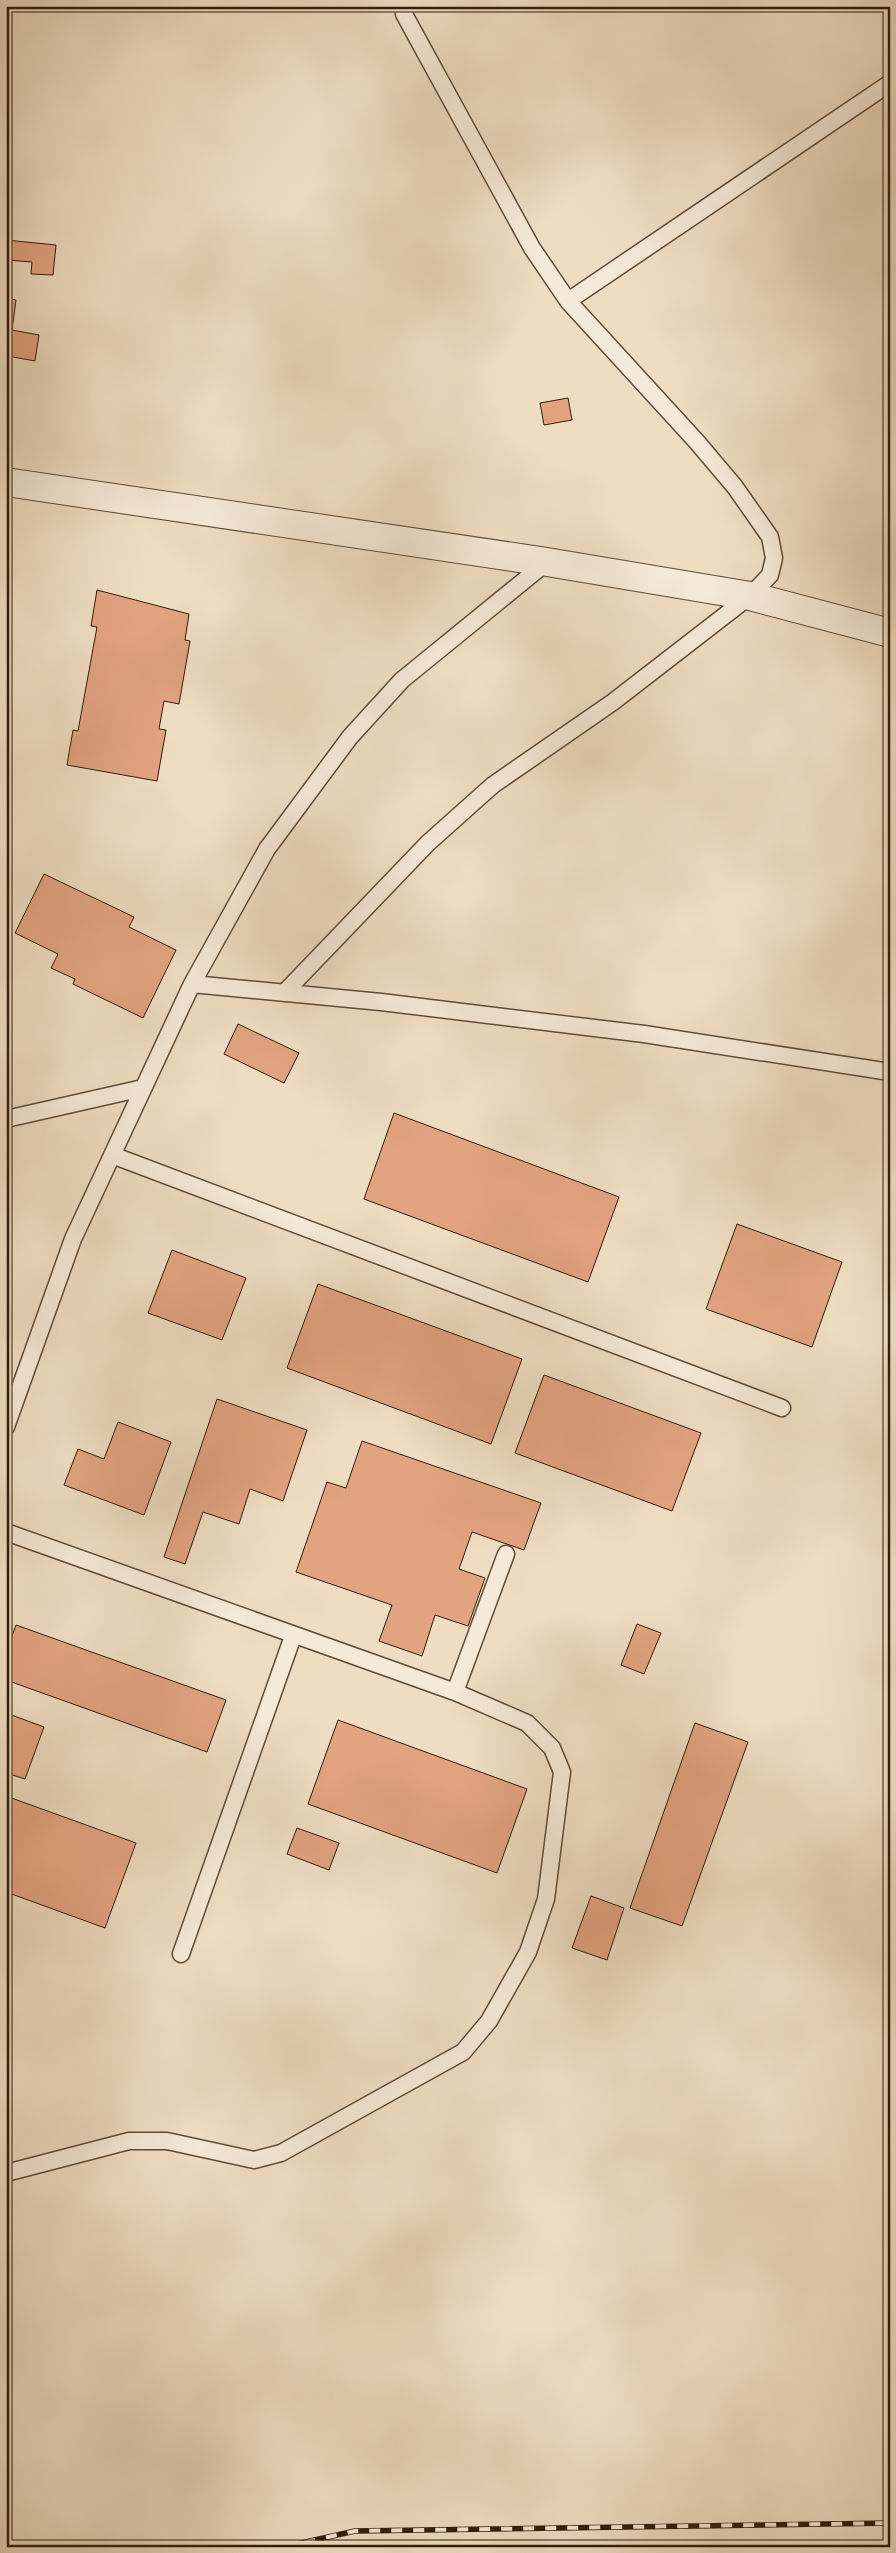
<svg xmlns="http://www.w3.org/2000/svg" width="896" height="2553" viewBox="0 0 896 2553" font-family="Vollkorn,serif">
<rect width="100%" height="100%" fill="#efddc2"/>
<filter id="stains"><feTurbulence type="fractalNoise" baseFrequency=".004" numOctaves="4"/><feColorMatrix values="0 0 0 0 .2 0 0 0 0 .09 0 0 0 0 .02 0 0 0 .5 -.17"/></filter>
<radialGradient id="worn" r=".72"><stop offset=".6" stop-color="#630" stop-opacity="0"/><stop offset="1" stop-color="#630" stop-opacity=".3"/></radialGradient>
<path fill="#e2a380" stroke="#311c0b" d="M6 240 56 245 53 275 31 274 32 262 6 260Z
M6 298 16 300 12 330 39 335 35 361 8 356 6 368Z
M568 398 572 420 544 425 540 403Z
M97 590 189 614 185 640 190 641 179 704 164 701 159 729 166 730 157 781 67 765 73 730 78 731 97 627 91 626Z
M44 874 134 917 129 927 176 950 143 1018 73 984 75 979 51 968 58 954 15 933Z
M238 1024 299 1053 284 1083 224 1054Z
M394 1113 619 1197 588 1282 364 1199Z
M737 1224 842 1262 812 1347 706 1309Z
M172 1250 246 1278 222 1340 148 1313Z
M318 1284 522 1359 491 1444 287 1368Z
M544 1375 701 1433 672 1511 515 1453Z
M217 1399 307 1430 283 1501 250 1489 239 1524 203 1512 185 1564 164 1557Z
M118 1422 171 1442 144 1515 64 1485 78 1449 104 1459Z
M362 1441 541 1503 524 1550 472 1532 459 1569 485 1578 468 1626 435 1615 422 1656 379 1641 392 1605 296 1572 327 1482 346 1488Z
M637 1624 661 1633 644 1674 621 1665Z
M16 1625 226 1700 207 1752 6 1680V1652Z
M6 1713 44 1727 25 1779 6 1773Z
M338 1720 527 1789 497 1873 308 1804Z
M695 1723 748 1742 682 1926 630 1908Z
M6 1796 136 1843 105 1928 6 1892Z
M297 1828 339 1843 329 1870 287 1854Z
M591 1896 624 1908 607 1960 572 1948Z"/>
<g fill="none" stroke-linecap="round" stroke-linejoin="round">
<g stroke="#604c39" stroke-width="19">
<path id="service" d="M568 301 890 83
M192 984 381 1002 644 1034 890 1072
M284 993 428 843 493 785 613 702 750 596 770 575 774 558 770 537 735 487 697 442 568 301 532 248 404 14
M6 1119 143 1088
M112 1155 782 1408
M6 1427 73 1239 192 984 267 849 350 737 402 680 547 562
M6 1532 455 1692 527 1723 552 1748 562 1772 546 1899 528 1952 489 2021 463 2052 281 2153 254 2160 167 2141H129L6 2173
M455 1692 506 1554
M181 1954 293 1636"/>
</g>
<g stroke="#604c39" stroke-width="30">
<path id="minor" d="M6 482 547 562 750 596 890 633"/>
</g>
<use href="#service" stroke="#f5e9d7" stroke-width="16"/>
<use href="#minor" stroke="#f5e9d7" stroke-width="28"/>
<g stroke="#311c0b" stroke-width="5.5">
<path id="rail" d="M283 2547 355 2531 890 2523"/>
</g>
<use href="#rail" stroke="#f5e9d7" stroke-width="4" stroke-dasharray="11" stroke-linecap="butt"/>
</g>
<rect width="896" height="2553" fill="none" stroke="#efddc2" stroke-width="25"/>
<rect x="8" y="8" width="881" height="2538" fill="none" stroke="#311c0b" stroke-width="2.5"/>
<rect x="12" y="12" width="871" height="2528" fill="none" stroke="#311c0b"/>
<rect width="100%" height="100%" filter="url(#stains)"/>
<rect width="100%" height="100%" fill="url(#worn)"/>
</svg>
